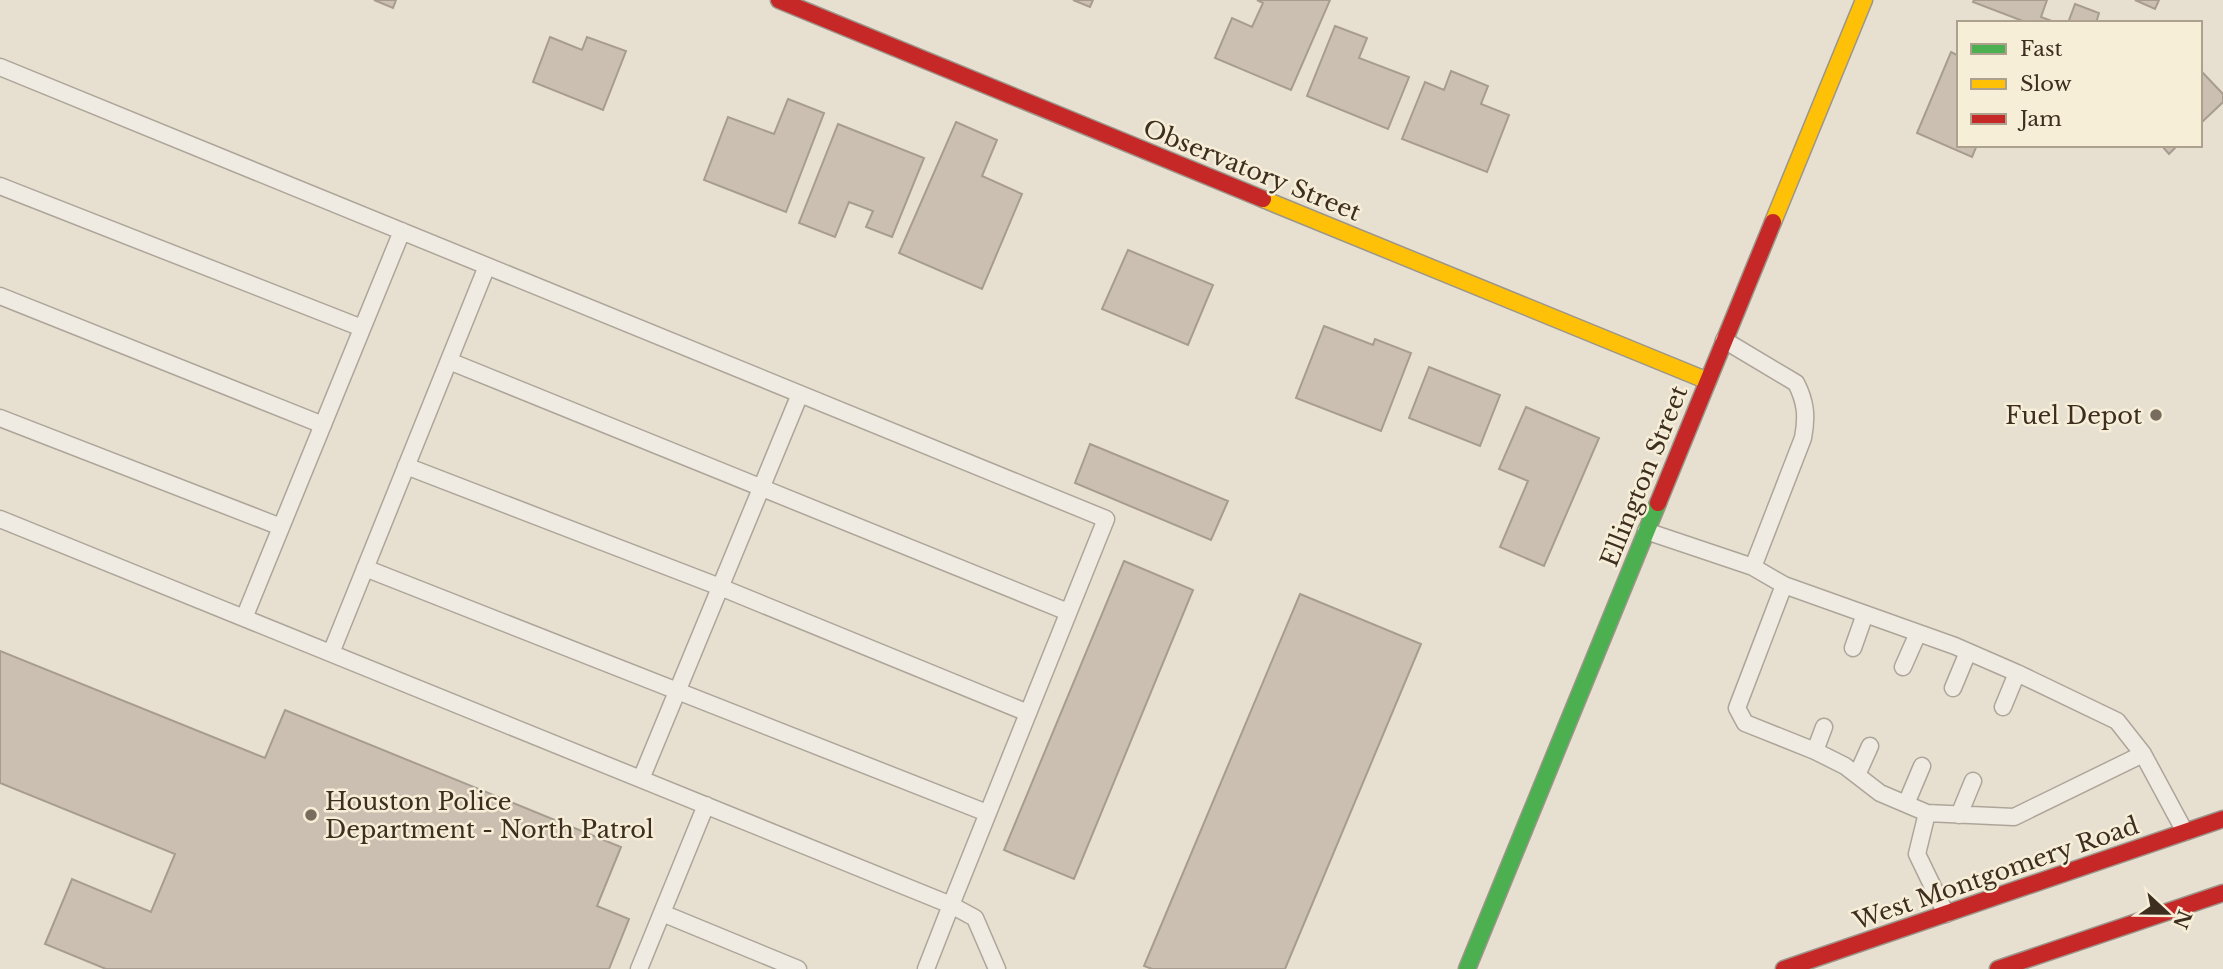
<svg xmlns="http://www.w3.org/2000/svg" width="2223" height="969" viewBox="0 0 2223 969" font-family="'Libre Baskerville',serif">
<rect width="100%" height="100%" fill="#e7e0d1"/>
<path fill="#cbbfb2" stroke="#a89c90" stroke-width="2" d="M374 0H396L393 8Z
M1073 0H1093L1090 7Z
M1257 0H1330L1291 90 1215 58 1232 18 1252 27 1263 3Z
M1974 0H2047L2041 17 2057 23H2028L1973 2Z
M2135 0H2159L2155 9Z
M2075 4 2099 13 2096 23H2068Z
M1335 26 1367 38 1359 58 1409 77 1388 129 1307 96Z
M550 37 582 50 587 37 626 51 603 110 533 82Z
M1951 52 1959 56V145H1977L1972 157 1917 133Z
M1451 71 1488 86 1481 104 1509 115 1487 172 1402 139 1425 82 1444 90Z
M2202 72 2223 94V102L2200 124V74Z
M788 99 824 113 786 212 704 180 728 117 774 134Z
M956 122 997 140 982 176 1022 194 982 289 899 253Z
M838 124 924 158 892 237 866 227 873 211 849 202 835 237 799 223Z
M2161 145H2178L2169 154Z
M1128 250 1213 285 1188 345 1102 309Z
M1324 326 1373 345 1375 339 1411 353 1381 431 1296 398Z
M1429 367 1500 395 1480 446 1409 418Z
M1526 407 1599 438 1544 566 1500 547 1528 481 1499 469Z
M1090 444 1228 501 1211 540 1075 483Z
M1124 561 1193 590 1074 879 1004 850Z
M1300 594 1421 644 1285 969H1152L1144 966Z
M0 651 265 758 285 710 621 847 597 906 629 919 609 969H106L45 944 72 879 151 912 175 854 0 783Z"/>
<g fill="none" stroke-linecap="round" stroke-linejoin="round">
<g stroke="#ada599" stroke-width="19">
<path id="lane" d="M0 67 1106 519 951 905 975 918 997 969
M0 186 362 328
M0 296 323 425
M1724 340 1796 383C1806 402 1807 417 1803 438L1753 567
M449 361 1068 612
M0 418 281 527
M406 466 720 587 1028 713
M0 519 951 905 926 969
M1646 531 1753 567 1784 585 1955 646 2017 673 2117 721 2143 754 2185 832
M365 568 987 813
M1784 585 1737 708 1745 723 1815 751 1845 766 1880 793 1927 813
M244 618 402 231
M1853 648 1865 614
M331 653 487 266
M1903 667 1918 633
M1953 688 1968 652
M2003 707 2017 673
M1815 751 1824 727
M1857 775 1870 746
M641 779 800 394
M1906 804 1922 766
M1959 815 1973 781
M662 913 798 969
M1946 914 1917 854 1927 813 2014 817 2143 754
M639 969 706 805"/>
</g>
<g stroke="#9c958a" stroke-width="19">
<path id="fast" d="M1467 969 1658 503"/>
</g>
<g stroke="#9c958a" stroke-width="19">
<path id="slow" d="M1263 199 1708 381
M1773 222 1864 0"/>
</g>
<g stroke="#9c958a" stroke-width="19">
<path id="jam" d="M779 0 1263 199
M1658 503 1773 222
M1784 969 2223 819
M1998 969 2223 893"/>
</g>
<use href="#lane" stroke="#efebe3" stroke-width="16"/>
<use href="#fast" stroke="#4caf50" stroke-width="16"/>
<use href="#slow" stroke="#ffc107" stroke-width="16"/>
<use href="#jam" stroke="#c62828" stroke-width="16"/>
</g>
<g fill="#786c5e" stroke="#f7eed8" stroke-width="2.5">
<circle cx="2156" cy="415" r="7"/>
<circle cx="311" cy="815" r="7"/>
</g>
<g text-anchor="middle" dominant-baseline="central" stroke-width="5" stroke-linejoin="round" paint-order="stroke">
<g font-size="24" fill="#3d2e20" stroke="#f7eed8">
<text transform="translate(1252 170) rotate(22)">Observatory Street</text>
<text transform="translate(1644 476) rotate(-68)">Ellington Street</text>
<text transform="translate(1996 873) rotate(-19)">West Montgomery Road</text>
</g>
<g font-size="24" fill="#3d2e20" stroke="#f7eed8" text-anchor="end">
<text x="2142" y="415">Fuel Depot</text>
<text x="325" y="801" text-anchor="start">Houston Police<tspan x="325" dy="28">Department - North Patrol</tspan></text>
</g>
</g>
<rect x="1957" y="21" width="245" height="126" fill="#f7eed8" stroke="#ada18e" stroke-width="2"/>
<rect x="1971" y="44" width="35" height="10" fill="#4caf50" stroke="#ada18e" stroke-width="2"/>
<text x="2020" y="56" font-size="21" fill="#3d2e20">Fast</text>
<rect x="1971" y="79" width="35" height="10" fill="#ffc107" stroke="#ada18e" stroke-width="2"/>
<text x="2020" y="91" font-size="21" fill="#3d2e20">Slow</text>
<rect x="1971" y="114" width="35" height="10" fill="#c62828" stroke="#ada18e" stroke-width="2"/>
<text x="2020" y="126" font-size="21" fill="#3d2e20">Jam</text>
<g transform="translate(2167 913) rotate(112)" stroke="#f7eed8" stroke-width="5" paint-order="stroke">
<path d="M0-5L12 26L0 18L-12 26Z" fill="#3d2e20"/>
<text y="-10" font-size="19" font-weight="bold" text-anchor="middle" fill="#3d2e20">N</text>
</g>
</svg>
